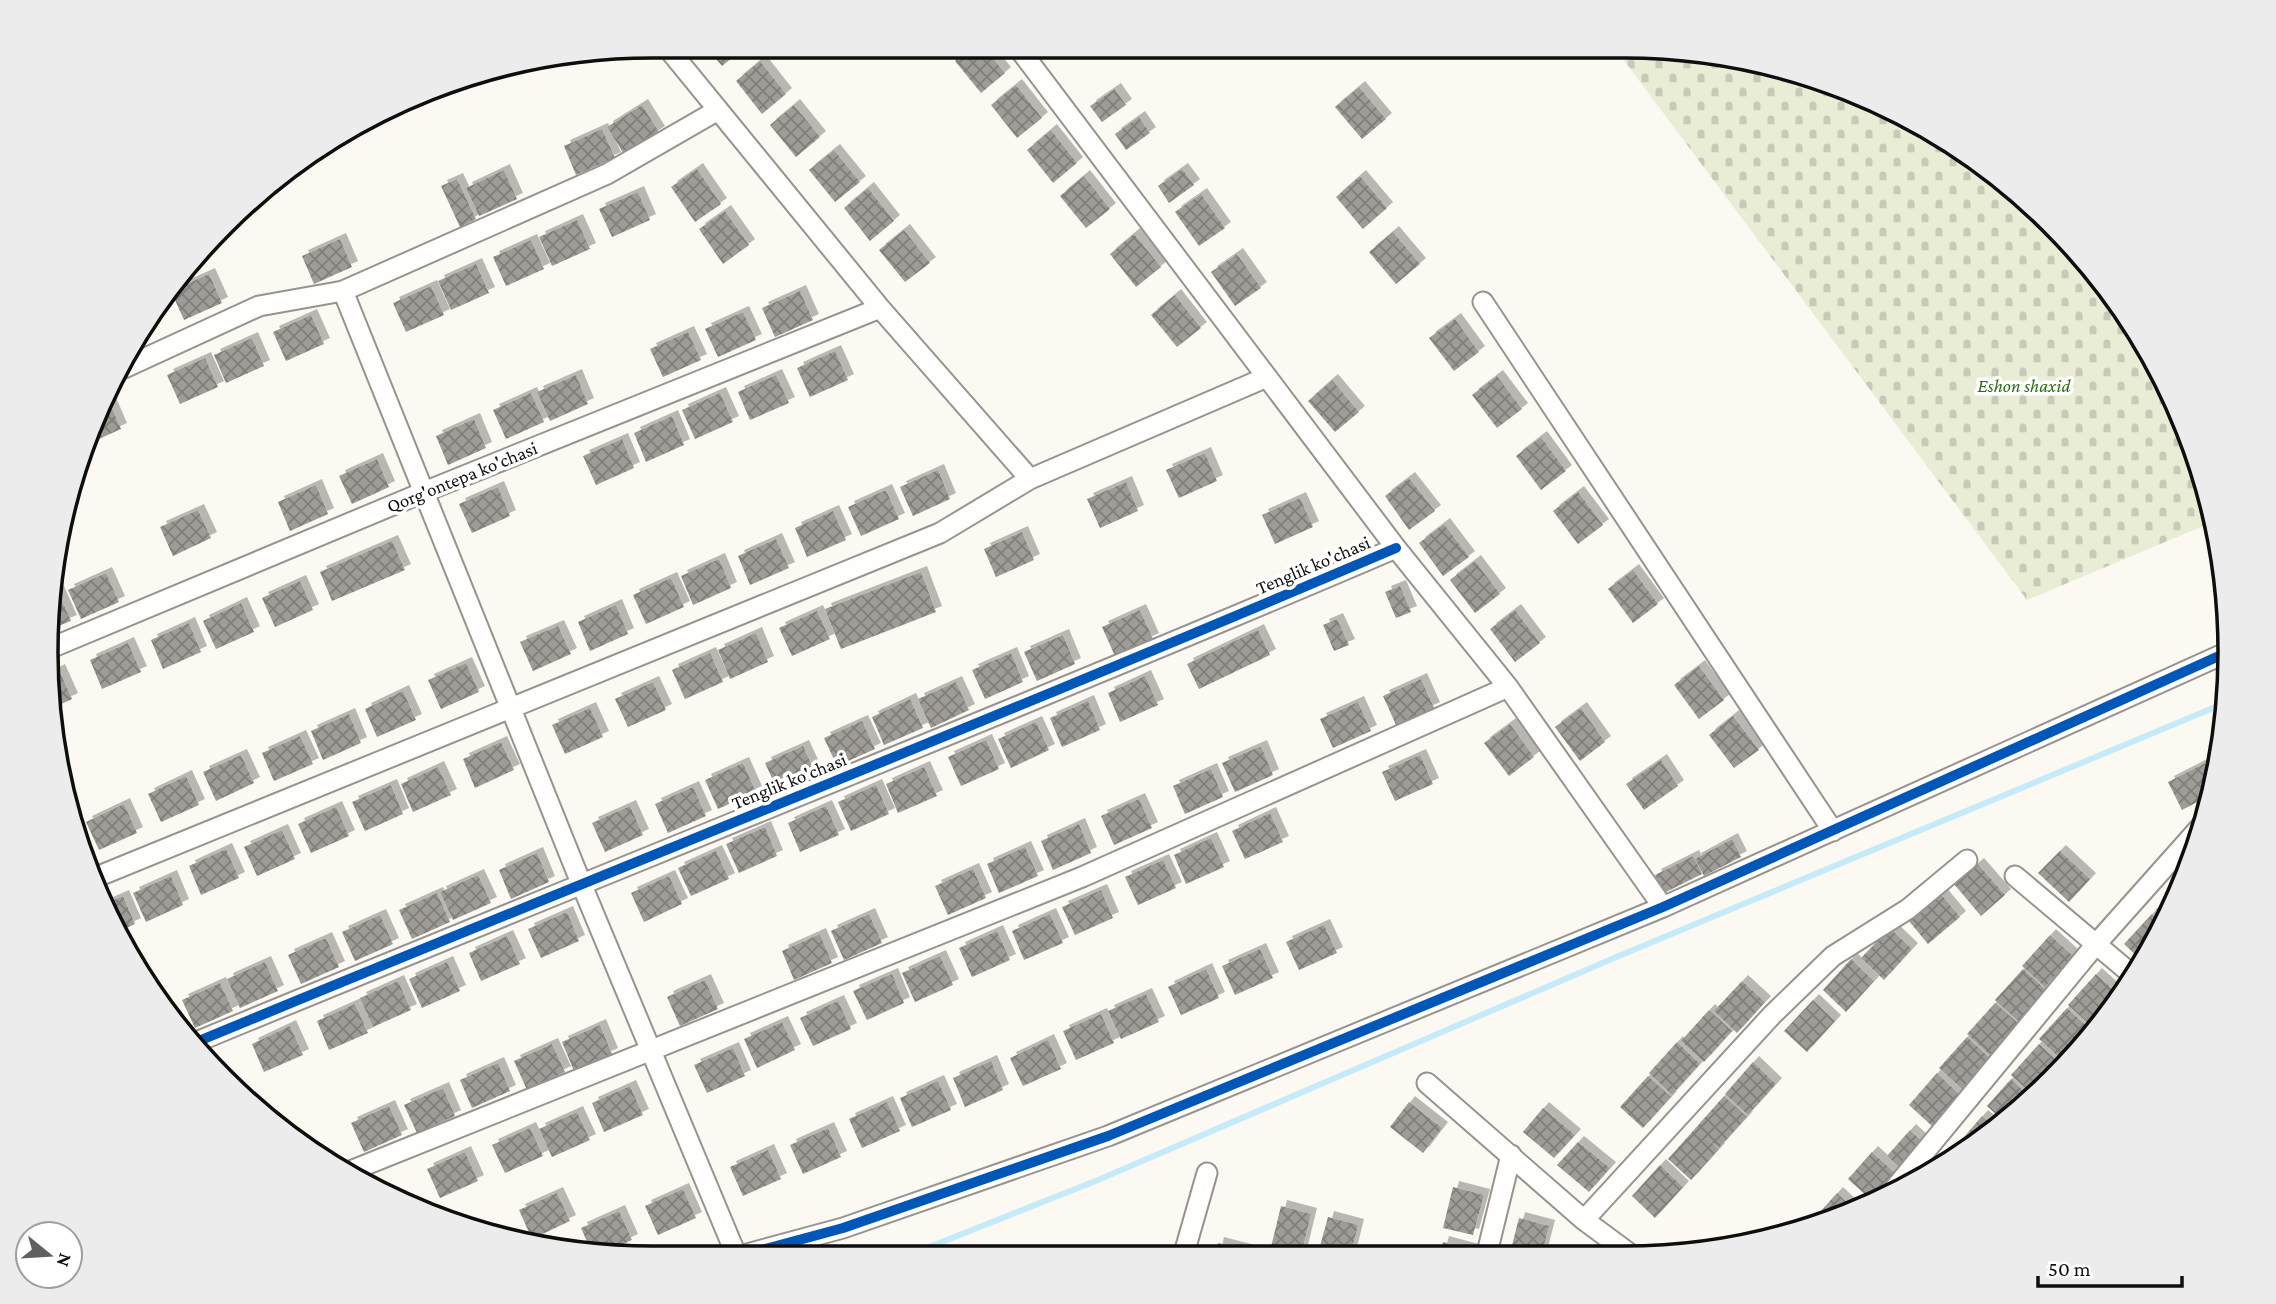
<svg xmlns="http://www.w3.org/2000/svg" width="2276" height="1304" viewBox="0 0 2276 1304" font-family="'Crimson Pro',serif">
<defs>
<pattern id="cemetery-stones" width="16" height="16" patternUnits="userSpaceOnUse" patternTransform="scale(1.75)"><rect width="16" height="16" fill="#e9edd5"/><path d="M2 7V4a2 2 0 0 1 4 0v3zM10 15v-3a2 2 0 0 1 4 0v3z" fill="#c7cab6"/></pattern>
<pattern id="building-cross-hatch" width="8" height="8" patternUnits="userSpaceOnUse" patternTransform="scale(1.75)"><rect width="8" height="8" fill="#9f9c98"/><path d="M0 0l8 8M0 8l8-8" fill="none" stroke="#807e7a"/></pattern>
<filter id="shadow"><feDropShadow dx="6" dy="-6" stdDeviation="0" flood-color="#0004"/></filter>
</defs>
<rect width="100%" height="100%" fill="#fcf9f2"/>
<path fill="url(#cemetery-stones)" d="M1614 47H1664L1819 78 1961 148 2053 223 2128 315 2184 420 2215 521 2027 600Z"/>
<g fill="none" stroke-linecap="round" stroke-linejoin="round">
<path stroke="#c5eaf9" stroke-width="6" d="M904 1257 1098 1180 1614 958 2225 703"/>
</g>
<path fill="url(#building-cross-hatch)" filter="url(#shadow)" d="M705 46H747L722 66Z
M973 46H983L1005 73 981 93 955 61Z
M1051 46H1069L1057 55Z
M760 61 786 94 762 114 736 81Z
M1016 85 1042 118 1017 138 991 105Z
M1359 87 1386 119 1362 139 1335 107Z
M1115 89 1126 105 1102 122 1090 106Z
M642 105 659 132 624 154 607 127Z
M794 105 820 137 796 157 770 125Z
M1139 117 1150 133 1126 150 1115 134Z
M602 129 615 158 576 175 564 146Z
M1051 130 1077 163 1053 183 1027 150Z
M834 150 860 182 835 202 809 170Z
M697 169 721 204 695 222 671 187Z
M1182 169 1194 185 1169 203 1158 186Z
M504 170 517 199 479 216 466 188Z
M1084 176 1110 209 1086 228 1060 196Z
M1360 176 1387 208 1363 229 1336 197Z
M457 179 476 219 460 227 441 186Z
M868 188 894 221 870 241 844 208Z
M638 192 650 220 612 237 599 209Z
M1201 194 1225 228 1199 246 1175 212Z
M725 211 749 245 723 264 699 229Z
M577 220 590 249 552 266 539 237Z
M904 230 930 263 905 282 879 250Z
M1393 232 1420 264 1396 284 1369 252Z
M1134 234 1161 267 1136 287 1110 254Z
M340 239 352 267 314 284 302 256Z
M531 240 544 269 506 286 493 257Z
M1237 254 1261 288 1235 306 1211 272Z
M476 264 489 293 451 310 438 281Z
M209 274 222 303 184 320 171 291Z
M431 286 444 315 406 332 393 303Z
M800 291 813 320 775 337 762 308Z
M1175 295 1201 328 1177 347 1151 315Z
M743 312 756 340 718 357 705 329Z
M311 315 324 344 286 361 273 332Z
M1455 319 1479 352 1454 371 1429 338Z
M688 332 701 360 663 377 650 349Z
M252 338 264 366 226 383 214 355Z
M835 351 848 380 810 397 797 368Z
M205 358 218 387 180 404 167 375Z
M576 375 588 404 550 421 537 392Z
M776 375 789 403 750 420 738 392Z
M1497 376 1522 409 1497 428 1472 395Z
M1332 380 1359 412 1335 432 1308 401Z
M531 393 544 422 506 439 493 410Z
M720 393 733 422 695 439 682 410Z
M109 401 121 429 90 443Z
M672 416 684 445 646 462 634 433Z
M474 419 486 448 448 465 436 436Z
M1541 437 1566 471 1541 490 1516 456Z
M622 439 634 468 596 485 583 456Z
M1205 453 1217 481 1179 498 1166 470Z
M377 459 389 487 352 504 339 476Z
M938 470 950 499 913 516 900 487Z
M1409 478 1435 511 1409 530 1385 496Z
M1126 482 1138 511 1100 528 1087 499Z
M316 485 328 514 290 531 278 502Z
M498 487 510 516 472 533 459 504Z
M886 490 899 519 861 536 848 507Z
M1578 492 1603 525 1578 544 1553 511Z
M1300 498 1313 527 1275 544 1262 515Z
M198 510 211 538 173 556 160 527Z
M833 511 846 540 807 557 795 528Z
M1444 524 1469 557 1443 576 1419 543Z
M1022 532 1034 560 996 577 984 549Z
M776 539 789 568 750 585 738 556Z
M392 541 405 570 332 601 320 572Z
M719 559 731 588 693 605 681 576Z
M1475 561 1500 594 1475 613 1450 580Z
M1633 570 1658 604 1633 623 1608 589Z
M921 572 936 612 841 649 825 609Z
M106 573 119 602 81 619 68 590Z
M671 578 684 607 646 624 633 595Z
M300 581 313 610 275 627 262 598Z
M1400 586 1411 612 1396 618 1385 592Z
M58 592 71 621 48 630 53 594Z
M241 603 254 632 216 649 203 621Z
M616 605 628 634 590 651 578 622Z
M1140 610 1153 639 1115 656 1102 627Z
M1515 610 1540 643 1515 662 1490 629Z
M817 611 830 639 792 656 779 628Z
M1337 619 1349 645 1334 651 1323 625Z
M189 623 201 652 163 669 151 640Z
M558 626 571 654 533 671 520 642Z
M1258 630 1270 655 1199 689 1187 664Z
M756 633 768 662 730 679 718 650Z
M1063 635 1075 664 1037 681 1024 652Z
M128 643 141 672 102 689 90 660Z
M710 653 723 682 685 699 672 670Z
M1011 653 1023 682 985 699 972 670Z
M466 663 479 692 441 709 428 680Z
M1699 666 1724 700 1699 719 1674 685Z
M59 670 72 699 55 707 49 675Z
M1145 676 1158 705 1120 722 1108 693Z
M1421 679 1434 708 1396 725 1383 696Z
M653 682 666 710 628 727 615 699Z
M956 682 969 710 931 728 918 699Z
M403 691 416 720 377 737 365 709Z
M910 699 923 728 884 745 872 717Z
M1088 701 1100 730 1062 747 1050 718Z
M1358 702 1371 731 1333 748 1320 719Z
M590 708 603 737 565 754 552 725Z
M1581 708 1605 742 1580 761 1555 727Z
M349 714 361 743 323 760 311 731Z
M1733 716 1759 750 1734 768 1709 735Z
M862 721 875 749 837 766 824 738Z
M1036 722 1049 750 1011 768 998 739Z
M1510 724 1534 757 1509 776 1484 743Z
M300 736 313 764 274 781 262 753Z
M986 740 999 769 961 786 948 757Z
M501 742 514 770 475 788 463 759Z
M803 746 816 774 778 791 765 763Z
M1261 746 1273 775 1235 792 1222 763Z
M241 755 254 783 216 801 203 772Z
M1420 755 1433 784 1395 801 1382 772Z
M1661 760 1678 786 1644 810 1626 784Z
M743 763 756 792 718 809 705 780Z
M2205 763 2215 783 2211 795 2182 810 2168 782Z
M438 767 451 795 413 812 401 784Z
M924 767 937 796 898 813 886 784Z
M1211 769 1223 797 1185 814 1173 786Z
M186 776 199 805 161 822 148 794Z
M391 785 403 814 365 831 352 802Z
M876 785 889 814 851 831 838 802Z
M693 787 706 816 668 833 655 804Z
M1139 799 1152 828 1114 845 1101 816Z
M124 804 137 833 99 850 86 822Z
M630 806 643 835 605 852 592 823Z
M826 806 839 835 800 852 788 823Z
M336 807 349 836 311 853 298 824Z
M1270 813 1283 842 1245 859 1232 831Z
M1079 824 1091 853 1053 870 1041 841Z
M765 827 777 856 739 873 726 844Z
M282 830 295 859 257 876 244 847Z
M1211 838 1224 867 1186 884 1174 855Z
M1732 839 1741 857 1704 876 1695 859Z
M1025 847 1038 876 999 893 987 864Z
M226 849 239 878 201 895 189 866Z
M716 851 729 879 691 896 678 868Z
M2060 851 2090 879 2069 902 2038 873Z
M537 853 549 882 511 899 499 870Z
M1693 856 1702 874 1664 893 1655 875Z
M1163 860 1176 888 1138 905 1125 877Z
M1978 864 2005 895 1981 916 1954 884Z
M973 869 986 898 948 915 935 886Z
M478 875 491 903 453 920 440 892Z
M171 876 183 905 146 922 133 893Z
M669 876 682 904 644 922 631 893Z
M2187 876 2184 884 2166 919 2156 910Z
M1101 890 1113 918 1075 935 1062 907Z
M437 893 450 922 412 939 399 910Z
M1940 893 1960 917 1928 944 1908 920Z
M123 896 135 924 122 930 107 903Z
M567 912 579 941 541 958 528 929Z
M869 914 882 943 844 960 831 931Z
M1050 914 1063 943 1024 960 1012 931Z
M2152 914 2163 924 2143 962 2124 944Z
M380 915 393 944 355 961 342 932Z
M1324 925 1337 953 1299 970 1286 942Z
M1890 928 1912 949 1884 980 1861 958Z
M997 931 1010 960 972 977 959 948Z
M820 934 832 963 794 980 782 951Z
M2050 935 2073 956 2045 987 2022 966Z
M507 936 520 964 481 981 469 953Z
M326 938 339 967 301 984 288 955Z
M1260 949 1273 978 1235 995 1222 966Z
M940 956 953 985 915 1002 902 973Z
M1851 959 1874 981 1846 1012 1823 990Z
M265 962 278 991 240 1008 227 979Z
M447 962 460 991 422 1008 409 979Z
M1206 969 1219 998 1181 1015 1168 987Z
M2023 969 2046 990 2018 1021 1995 1000Z
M892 974 904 1003 867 1020 853 991Z
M2096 974 2119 995 2091 1026 2068 1005Z
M705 980 718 1009 680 1026 667 997Z
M398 981 411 1010 373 1027 360 998Z
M1742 981 1765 1002 1737 1033 1714 1011Z
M220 983 233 1011 195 1028 182 1000Z
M1146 994 1159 1022 1121 1039 1108 1011Z
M1813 1000 1835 1021 1807 1052 1784 1031Z
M838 1001 851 1029 813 1046 800 1018Z
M1995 1003 2019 1024 1990 1055 1967 1034Z
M355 1004 368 1033 329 1050 317 1021Z
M2067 1008 2090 1029 2062 1060 2039 1039Z
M1709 1010 1732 1031 1704 1062 1681 1041Z
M1101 1014 1114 1043 1076 1060 1063 1031Z
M782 1022 795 1050 757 1068 744 1039Z
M600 1025 612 1054 574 1071 562 1042Z
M290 1026 303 1055 264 1072 252 1044Z
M1967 1037 1990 1058 1962 1089 1939 1068Z
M1048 1040 1061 1069 1023 1086 1010 1058Z
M1677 1042 1700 1064 1672 1095 1649 1073Z
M552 1044 565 1072 527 1090 514 1061Z
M2039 1044 2062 1065 2034 1096 2011 1075Z
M733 1048 745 1076 707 1093 694 1065Z
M991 1061 1003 1090 965 1107 953 1078Z
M1753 1062 1776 1084 1748 1115 1725 1094Z
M498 1063 510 1091 472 1108 460 1080Z
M1937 1073 1960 1095 1932 1126 1909 1105Z
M1648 1076 1671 1097 1643 1128 1620 1107Z
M2011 1079 2031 1098 2002 1120 1987 1106Z
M938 1081 951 1110 912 1127 900 1098Z
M630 1086 643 1115 604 1132 592 1103Z
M443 1088 455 1116 417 1133 404 1105Z
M1724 1096 1747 1117 1719 1148 1705 1137 1719 1149 1691 1180 1668 1159Z
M887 1102 900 1131 862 1148 849 1119Z
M1409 1102 1442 1128 1423 1153 1390 1127Z
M389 1106 402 1135 364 1152 351 1123Z
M1543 1108 1575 1135 1554 1158 1523 1132Z
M577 1112 590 1140 552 1157 539 1129Z
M1982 1116 1994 1126 1964 1149 1958 1144Z
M530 1128 543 1156 505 1173 492 1145Z
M828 1128 841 1157 803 1174 790 1145Z
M1910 1130 1923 1142 1900 1168 1887 1156Z
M1578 1142 1610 1168 1589 1192 1557 1165Z
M768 1150 781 1179 743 1196 730 1167Z
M465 1152 478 1181 440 1198 427 1169Z
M1872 1152 1894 1172 1870 1199 1848 1179Z
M1660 1165 1683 1187 1655 1218 1632 1196Z
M1453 1187 1484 1195 1473 1235 1443 1228Z
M683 1189 696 1218 658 1235 645 1206Z
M557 1193 570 1221 532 1239 519 1210Z
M1837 1193 1855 1210 1819 1226 1813 1220Z
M1281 1206 1311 1214 1301 1255 1271 1247Z
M619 1211 632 1240 599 1255 592 1253 581 1228Z
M1328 1217 1358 1225 1350 1257H1317Z
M1519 1218 1549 1226 1541 1257H1509Z
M1443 1242 1473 1250 1471 1257H1439Z
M1218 1243 1249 1251 1247 1257H1215Z"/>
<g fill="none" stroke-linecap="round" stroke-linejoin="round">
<g stroke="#959491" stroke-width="23">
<path id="minor" d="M666 46 880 308 1030 479
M1017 46 1396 548 1508 687 1663 907
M343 291 581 883 737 1257
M1483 302 1833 831
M124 368 259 306 343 291 607 174 718 110
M46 650 424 492 880 308
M2015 876 2135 977
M94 878 940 533 1030 479 1267 377
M194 1043C595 877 998 718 1396 548
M1427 1083 1584 1220 1634 1257
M348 1172 1082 877 1508 687
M1890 1194 2097 943 2203 824
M1584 1220 1772 1015 1833 956 1908 909 1967 860
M736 1257 843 1228 1108 1136 1663 907 2230 651
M1183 1257 1207 1173
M1486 1257 1511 1155"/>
</g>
<use href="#minor" stroke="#fffefd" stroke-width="19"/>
<g stroke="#fff" stroke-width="15">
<path id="cycleway" d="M194 1043C595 877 998 718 1396 548
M736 1257 843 1228 1108 1136 1663 907 2230 651"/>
</g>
<use href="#cycleway" stroke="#0057b8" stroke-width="10"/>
</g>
<g text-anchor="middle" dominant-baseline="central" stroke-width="7" stroke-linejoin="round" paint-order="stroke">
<g font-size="19" font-style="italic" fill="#2d6d18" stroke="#fff">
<text x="2024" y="385">Eshon shaxid</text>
</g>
<g font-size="19" fill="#0e0e0e" stroke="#fff">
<text transform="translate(462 477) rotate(-22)">Qorg'ontepa ko'chasi</text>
<text transform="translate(1313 565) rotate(-23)">Tenglik ko'chasi</text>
<text transform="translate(789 781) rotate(-22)">Tenglik ko'chasi</text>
</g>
</g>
<path d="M0 0H2276V1304H0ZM652 58H1624A594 594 0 0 1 2218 652V652A594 594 0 0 1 1624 1246H652A594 594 0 0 1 58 652V652A594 594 0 0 1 652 58Z" fill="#ececec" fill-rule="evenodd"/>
<path fill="none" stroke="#0e0e0e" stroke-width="3.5" d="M652 58H1624A594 594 0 0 1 2218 652V652A594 594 0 0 1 1624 1246H652A594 594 0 0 1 58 652V652A594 594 0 0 1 652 58Z"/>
<g transform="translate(49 1255) rotate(108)"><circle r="33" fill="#ffffff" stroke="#9f9f9f" stroke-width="2"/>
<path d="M0-5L12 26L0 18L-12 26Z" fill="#61605e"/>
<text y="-10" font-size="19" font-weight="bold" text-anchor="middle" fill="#0e0e0e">N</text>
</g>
<path d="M2038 1276v10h144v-10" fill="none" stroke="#0e0e0e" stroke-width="3.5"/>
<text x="2048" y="1276" font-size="21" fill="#0e0e0e" stroke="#ffffff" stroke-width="5" paint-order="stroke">50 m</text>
</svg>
